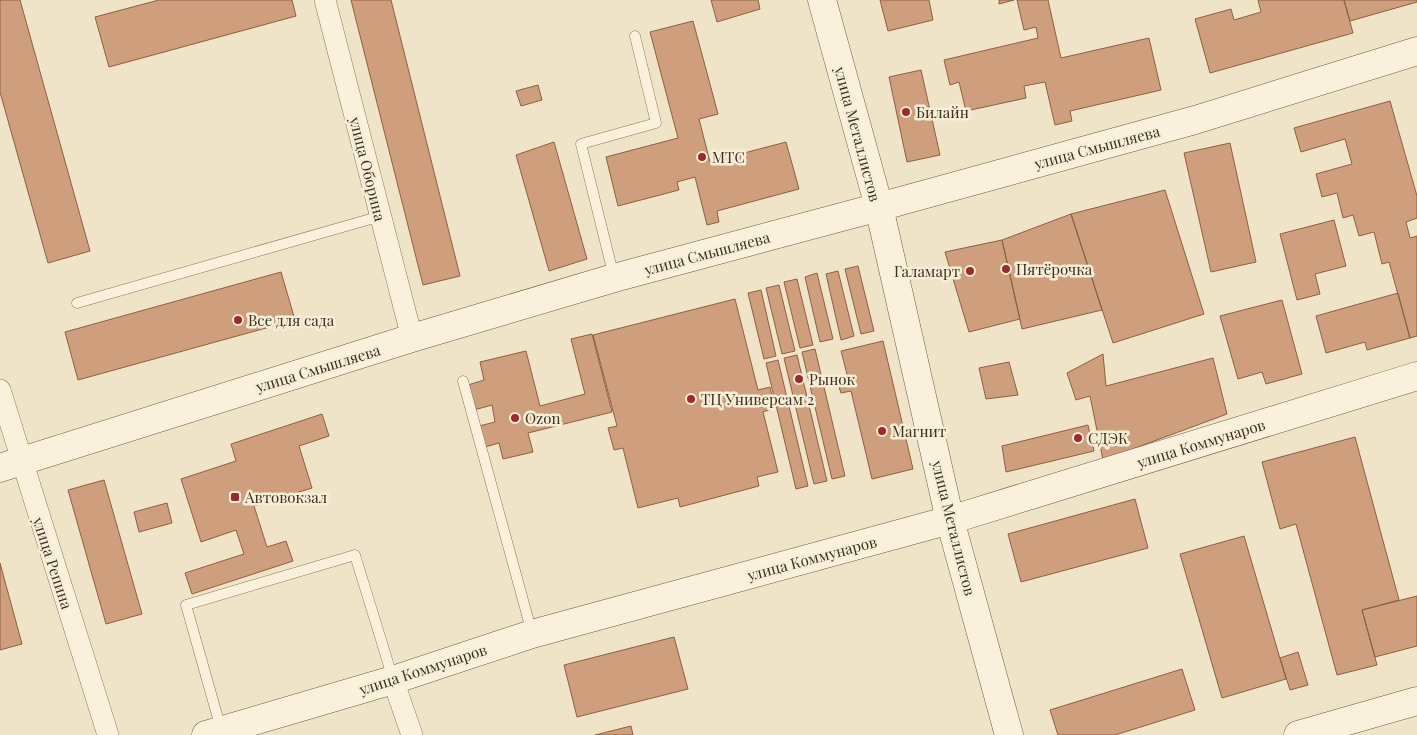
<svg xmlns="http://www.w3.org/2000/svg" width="1417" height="735" viewBox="0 0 1417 735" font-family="'Playfair Display',serif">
<rect width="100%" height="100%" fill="#f0e4c8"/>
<path fill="#cf9f7d" stroke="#8d5f41" d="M0 0H20L90 251 48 263 0 92Z
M159 0H292L296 16 109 67 95 17Z
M351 0H391L460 276 423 285Z
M711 0H758L760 9 717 22Z
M880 0H929L933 20 888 31Z
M999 0H1014L999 4Z
M1017 0H1048L1061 58 1149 38 1161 90 1070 111 1072 121 1055 125 1045 82 1024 86 1026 98 966 111 959 82 950 85 944 60 1038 38 1036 27 1024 30Z
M1258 0H1344L1353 33 1210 73 1195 19 1231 9 1234 20 1261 12Z
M1344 0H1417V2L1350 21Z
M693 21 718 114 699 119 710 162 786 142 799 189 717 211 719 222 707 225 695 177 677 182 679 190 618 206 606 157 678 138 650 32Z
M921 70 940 155 907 162 889 77Z
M538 85 542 100 521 106 516 91Z
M1390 101 1417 196V218L1406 222 1410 238 1417 236V336L1410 338 1389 262 1382 264 1374 232 1359 236 1353 215 1343 218 1337 193 1322 197 1316 174 1352 164 1345 139 1301 152 1294 128Z
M554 142 587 259 549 271 516 155Z
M1230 143 1256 262 1211 272 1184 153Z
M1165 190 1204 314 1113 343 1071 214Z
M1071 214 1102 310 1022 329 1002 240Z
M1334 220 1346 266 1315 274 1320 294 1297 300 1280 234Z
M1002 240 1020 319 969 332 945 252Z
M858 266 874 331 861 334 845 269Z
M838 271 854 336 841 340 826 274Z
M281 272 295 320 78 380 65 332Z
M817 273 833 339 820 342 805 277Z
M797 279 813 345 800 348 784 282Z
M779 285 795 351 782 354 766 288Z
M761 290 776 356 764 359 748 293Z
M1398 293 1410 338 1367 350 1365 342 1326 353 1316 316Z
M735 299 758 390 770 387 775 408 763 412 778 472 757 477 759 486 680 507 678 498 638 508 623 448 614 450 608 428 617 426 593 335Z
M1282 300 1302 374 1266 384 1262 372 1238 379 1220 316Z
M592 334 612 412 528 433 533 452 503 459 499 443 485 447 479 426 495 422 492 405 474 410 468 385 484 380 480 362 526 351 540 406 585 394 571 339Z
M883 341 913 469 872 479 851 391 841 393 837 381 848 378 841 351Z
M815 349 845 476 832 479 802 352Z
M1103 354 1106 386 1213 358 1227 414 1103 460 1090 396 1076 400 1067 373Z
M797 355 827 481 814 484 784 358Z
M778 360 808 486 796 489 766 363Z
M1009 362 1018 395 986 399 979 368Z
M322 414 329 436 299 446 312 488 254 506 267 547 286 541 293 561 192 594 185 573 244 554 236 530 201 542 181 479 236 461 231 444Z
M1088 425 1094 451 1006 472 1002 446Z
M1355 437 1399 600 1362 610 1377 665 1337 675 1296 524 1280 529 1262 462Z
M104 480 142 614 106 624 68 490Z
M1135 499 1148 548 1021 582 1008 534Z
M167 503 172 523 139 532 134 512Z
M1244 536 1286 679 1222 698 1180 554Z
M0 563 22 644 0 650Z
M1417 596V646L1375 657 1362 610Z
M674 637 688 689 577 717 564 665Z
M1298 652 1308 685 1290 690 1280 658Z
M1182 669 1195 710 1115 735H1058L1050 710Z
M631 726 633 735H595Z"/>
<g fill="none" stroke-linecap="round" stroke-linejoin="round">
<g stroke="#8d765c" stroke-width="11">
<path id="lane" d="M614 277 581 144 656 123 635 36
M77 303 381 216
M463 381 532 633
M221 729 186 605 355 555 393 679"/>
</g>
<g stroke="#8d765c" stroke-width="22">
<path id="street" d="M325 0 412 338
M0 390 108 735
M393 680 412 735"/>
</g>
<g stroke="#6f573f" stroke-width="29">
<path id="secondary" d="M822 0 879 207 950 520 1009 735
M0 468 412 338 614 278 879 207 1195 120 1417 51
M206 735 393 680 532 634 950 520 1417 376
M1298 735 1417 701"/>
</g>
<use href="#lane" stroke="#faf1dc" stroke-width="10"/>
<use href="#street" stroke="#faf1dc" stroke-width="21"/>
<use href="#secondary" stroke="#faf1dc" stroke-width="28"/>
</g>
<g fill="#9e2a2b" stroke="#f7eed8" stroke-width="2">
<circle cx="906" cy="112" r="5"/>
<circle cx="702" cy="157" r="5"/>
<circle cx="1006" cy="269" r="5"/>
<circle cx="970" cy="271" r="5"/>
<circle cx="238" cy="320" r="5"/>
<circle cx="799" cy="379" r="5"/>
<circle cx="691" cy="399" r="5"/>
<circle cx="515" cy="418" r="5"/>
<circle cx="882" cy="431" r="5"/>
<circle cx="1078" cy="438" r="5"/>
<rect x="230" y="492" width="10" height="10" rx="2.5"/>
</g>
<g text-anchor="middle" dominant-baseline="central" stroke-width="5" stroke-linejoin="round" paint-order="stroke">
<g font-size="15" fill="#3d2e20" stroke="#f7eed8" text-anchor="start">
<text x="916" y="112">Билайн</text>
<text x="712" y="157">МТС</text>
<text x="1016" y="269">Пятёрочка</text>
<text x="960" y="271" text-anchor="end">Галамарт</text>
<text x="248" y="320">Все для сада</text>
<text x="809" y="379">Рынок</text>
<text x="701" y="399">ТЦ Универсам 2</text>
<text x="525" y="418">Ozon</text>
<text x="892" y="431">Магнит</text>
<text x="1088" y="438">СДЭК</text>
<text x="245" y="497">Автовокзал</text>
</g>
<g font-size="15" fill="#3d2e20" stroke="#f7eed8">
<text transform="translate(858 134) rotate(75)">улица Металлистов</text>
<text transform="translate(1097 147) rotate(-15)">улица Смышляева</text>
<text transform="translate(368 169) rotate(76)">улица Оборина</text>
<text transform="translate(707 253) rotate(-15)">улица Смышляева</text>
<text transform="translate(318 368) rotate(-17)">улица Смышляева</text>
<text transform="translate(1201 443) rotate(-17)">улица Коммунаров</text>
<text transform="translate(954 528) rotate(76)">улица Металлистов</text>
<text transform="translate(812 558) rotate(-15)">улица Коммунаров</text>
<text transform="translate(53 563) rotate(72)">улица Репина</text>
<text transform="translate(423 669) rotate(-18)">улица Коммунаров</text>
</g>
</g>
</svg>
